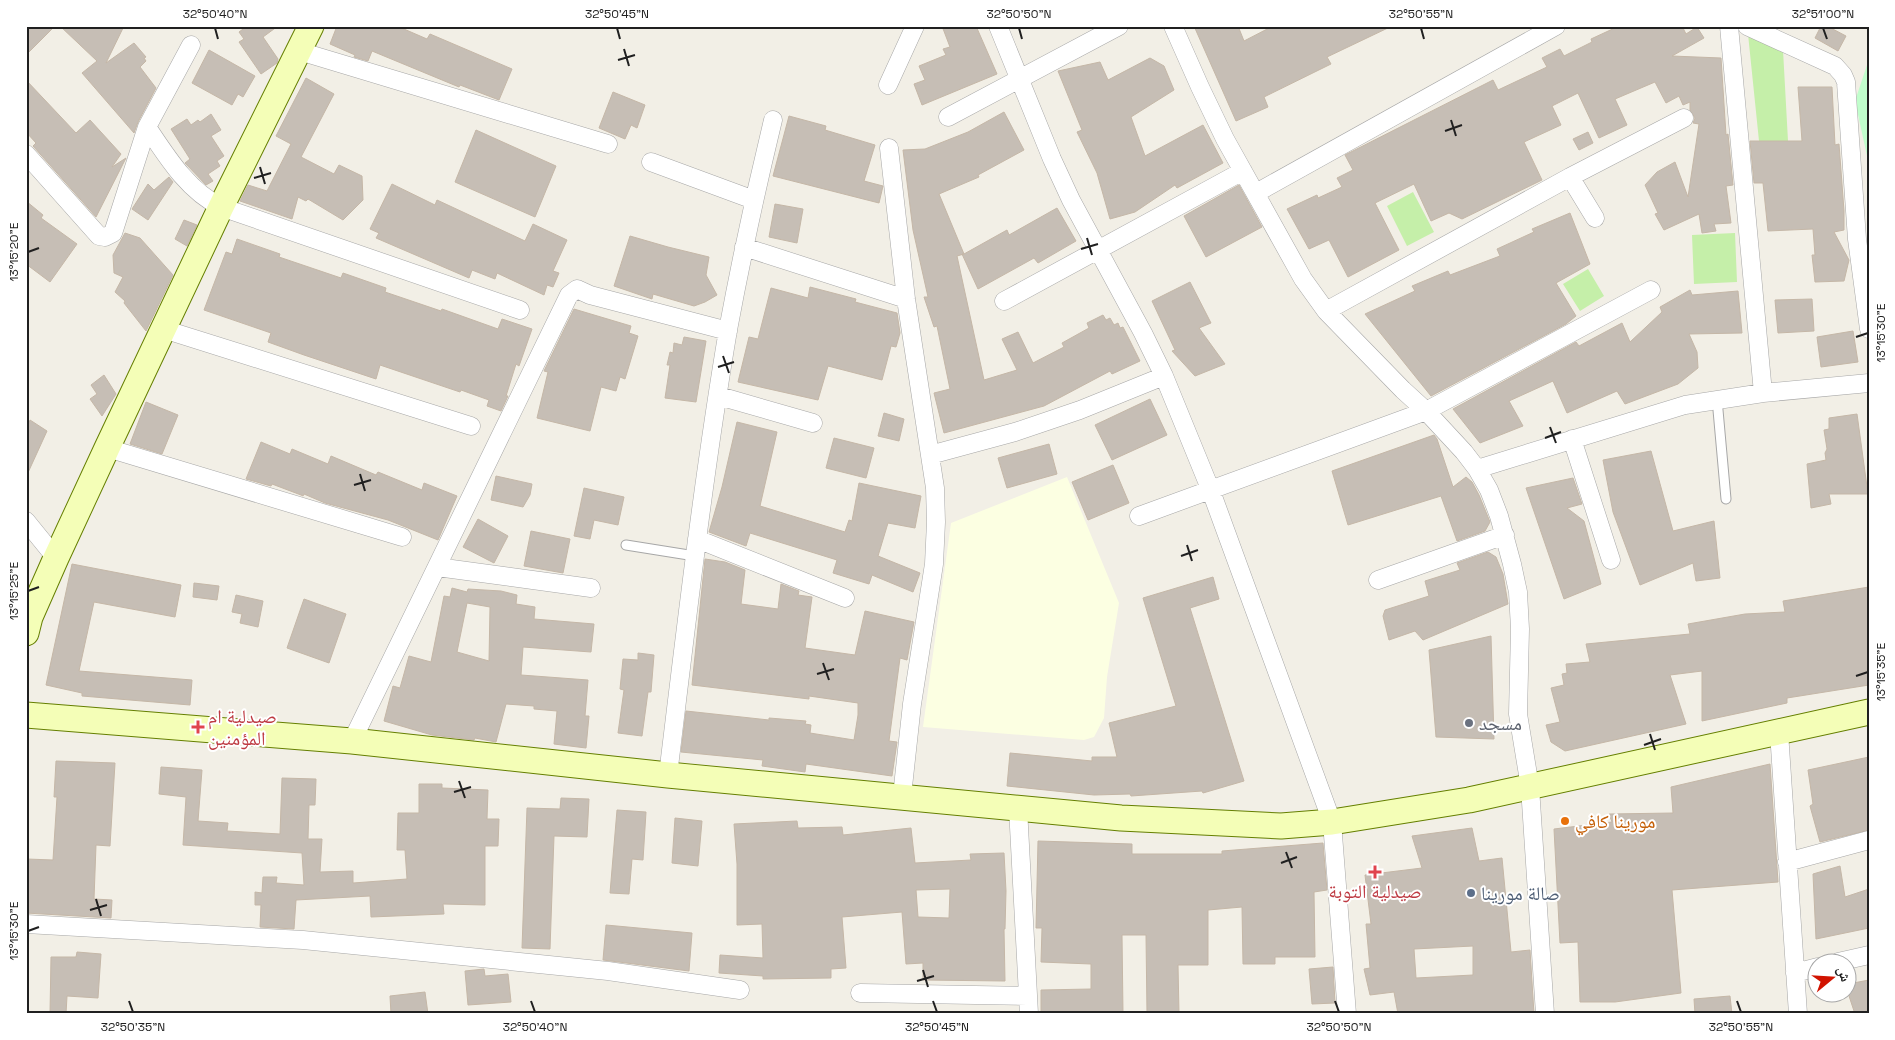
<svg xmlns="http://www.w3.org/2000/svg" width="1895" height="1040" viewBox="0 0 1895 1040" font-family="'Space Grotesk','Noto Naskh Arabic',sans-serif">
<rect width="100%" height="100%" fill="#f2efe6"/>
<path fill="#fcffe2" d="M1067 477 1119 603 1107 677 1104 718 1094 737 1084 740 923 727 951 523Z"/>
<path fill="#c5efa9" d="M1748 34 1783 50 1788 141H1759Z
M1413 192 1434 232 1407 246 1387 206Z
M1735 233 1737 282 1694 284 1692 235Z
M1588 269 1604 296 1580 311 1563 284Z"/>
<path fill="#c1fecc" d="M1869 59V165L1855 101Z"/>
<path fill="#c6beb5" stroke="#c5b7a7" fill-rule="evenodd" d="M26 26H55L26 55Z
M60 26H124L106 63 134 43 146 57 144 58 146 61 140 67 156 88 138 122 134 133 82 73 97 61Z
M247 26H278L263 37 278 59 277 63 261 74 239 42 244 39 239 32Z
M337 26H397L427 39 430 34 512 69 499 100 460 85 459 87 372 51 368 61 354 57 355 55 330 44Z
M942 26H976L997 74 922 105 914 84 925 80 919 66 946 55 943 49 950 47Z
M1194 26H1238L1244 41 1273 26H1392L1327 57 1331 64 1264 97 1268 107 1236 121Z
M1619 26H1682L1686 34 1697 27 1704 38 1672 56 1721 58 1726 135 1728 134 1733 185 1726 186 1731 223 1714 224 1716 231 1702 233 1699 214 1664 230 1655 214 1658 213 1645 185 1657 172 1675 162 1688 197 1699 124 1693 123 1695 118 1690 110V102L1683 105 1679 96 1666 103 1655 82 1615 99 1627 125 1599 138 1578 93 1552 106 1561 125 1524 142 1542 180 1462 219 1449 213 1431 221 1414 184 1375 203 1399 250 1348 277 1329 240 1309 249 1287 209 1317 195 1318 198 1342 187 1337 178 1353 170 1345 155 1493 80 1498 90 1547 67 1542 58 1560 49 1564 56 1592 42 1591 39Z
M1821 26H1827L1846 36 1838 51 1815 38Z
M209 50 255 76 243 97 238 94 232 105 192 83Z
M1150 58 1164 66 1174 90 1131 117 1145 156 1203 125 1223 163 1177 188 1175 185 1135 212 1110 219 1097 173 1077 132 1082 130 1058 71 1100 62 1108 80Z
M306 78 334 94 301 157 334 174 339 165 362 176 363 200 343 220 308 199 306 201 298 197 292 219 240 201 248 185 267 191 291 144 276 136Z
M26 80 76 133 90 120 121 154 112 167 126 158 96 217 33 146 36 143 26 132Z
M1798 87H1832L1835 145 1839 144 1844 211V230L1834 232 1849 260 1844 281 1815 282 1812 255H1815L1813 229 1768 231 1763 183H1754L1750 141H1802Z
M613 92 645 105 637 128 631 125 625 139 599 128Z
M1004 112 1024 150 978 175 979 177 939 194 964 254 1007 230 1009 235 1057 208 1076 241 1038 263 1034 258 978 289 962 254H964L957 256 984 380 1017 370 1002 339 1018 332 1033 363 1064 347 1062 343 1089 328 1087 323 1103 315 1106 320 1110 318 1114 325 1118 323 1120 328 1123 327 1140 361 1112 374 1110 371 1044 406 944 433 934 393 950 389 937 326 934 327 924 297H928L913 230 903 150 925 149 968 132Z
M211 114 221 130 211 136 224 156 217 161 220 166 208 174 213 181 206 185 185 163 190 159 171 129 187 119 191 125 198 120 200 122Z
M789 116 826 126 825 130 875 145 864 181 883 186 879 203 773 176Z
M476 130 556 166 535 217 455 182Z
M1588 132 1593 143 1579 150 1573 139Z
M169 177 173 182 148 220 132 209 148 184 154 190Z
M392 184 435 205 437 200 525 241 533 224 567 240 553 271 559 273 553 287 547 285 544 295 497 273 495 279 472 270 469 278 376 238 379 233 370 229Z
M1239 185 1262 227 1206 257 1184 216Z
M26 201 43 215 41 218 77 244 50 282 26 264Z
M775 204 803 209 797 243 769 237Z
M1570 213 1590 264 1556 283 1576 316 1566 324 1431 396 1365 314 1415 291 1412 286 1448 271 1450 275 1500 256 1497 249 1534 232 1532 229Z
M184 220 197 225 187 246 175 239Z
M125 233 140 238 173 275 146 331 124 303 125 301 115 292 123 277 114 273 113 255Z
M630 236 668 247 709 257 706 275 717 295 705 302 694 306 653 294 652 299 614 286Z
M237 239 280 254 279 257 341 278 343 273 386 288 385 292 441 311 442 309 498 329 502 319 532 329 519 366 516 364 506 396H508L501 411 487 406 489 400 461 390 460 392 380 365 376 379 304 355 268 342 271 333 204 310 226 252 232 254Z
M1190 282 1211 323 1199 328 1225 364 1195 376 1172 351 1175 350 1152 301Z
M810 287 856 299 855 302 897 313 900 333 896 347 891 346 882 380 828 366 818 400 738 382 749 337 758 339 771 288 808 298Z
M1690 290 1692 295 1738 291 1742 333 1689 334 1697 352 1698 368 1678 384 1625 404 1617 391 1567 413 1553 381 1509 401 1523 426 1480 443 1453 409 1576 342 1579 346 1622 323 1630 342 1662 312 1660 307Z
M1812 299 1814 331 1778 333 1775 300Z
M574 309 631 326 629 333 638 336 625 379 620 377 616 391 601 387 590 431 537 418 548 372 544 371Z
M1853 331 1858 362 1821 367 1817 337Z
M684 337 706 341 696 402 665 398 670 365H667L670 352 673 353 674 343 682 345Z
M104 375 116 394 102 416 90 399 97 394 91 385Z
M1150 399 1167 435 1112 460 1095 425Z
M146 402 178 415 162 454 130 444Z
M884 413 904 419 899 441 878 436Z
M1857 414 1868 494H1829L1831 504 1811 508 1807 464 1826 460 1825 453 1827 449 1824 430 1829 429V418Z
M30 420 47 431 26 477V431Z
M737 422 777 432 760 506 845 532 849 520 852 521 859 483 921 496 915 528 888 523 878 556 920 573 913 592 872 575 869 584 833 573 837 560 750 533 746 546 709 532 722 487Z
M1434 435 1437 439 1453 487 1466 477 1472 482 1479 495 1490 522 1485 531 1457 541 1441 496 1348 525 1332 471Z
M834 438 874 448 866 478 826 468Z
M261 442 290 454 292 449 328 464 331 456 376 475 378 472 422 490 424 483 457 496 438 540 388 520 325 503 304 494 303 496 301 495 272 484 271 486 246 479Z
M1049 444 1057 474 1007 488 998 458Z
M1651 451 1673 531 1714 521 1720 578 1696 581 1693 563 1640 585 1613 512 1603 460Z
M1113 465 1129 503 1088 520 1072 482Z
M496 476 532 484 530 495 523 507 491 500Z
M1573 478 1582 504 1567 508 1584 521 1601 584 1564 599 1526 488Z
M584 488 624 497 618 525 594 520 590 539 574 536Z
M478 519 508 536 494 563 463 547Z
M531 531 570 539 563 573 524 566Z
M1488 552 1496 557 1503 574 1508 604 1423 640 1415 631 1389 640 1383 616 1385 610 1429 596 1425 581 1460 570 1457 563Z
M705 559 725 562 745 570 741 604 778 609 781 584 799 591 798 595 812 597 805 648 855 655 865 611 914 622 907 660 900 658 889 741 897 742 892 776 806 764 805 772 762 766 763 760 681 752 686 711 769 720V718L806 721 805 724 811 725 810 733 854 740 858 715V703L809 696V699L692 685Z
M72 564 181 585 175 617 94 602 79 671 192 680 190 705 82 696V693L46 685Z
M1213 577 1219 599 1190 608 1244 781 1203 793 1202 791 1131 796 1130 794 1094 795 1007 786 1010 753 1092 761V757H1117L1109 723 1176 706 1143 598Z
M194 583 219 586 217 600 193 597Z
M1869 587V685L1787 698V703L1702 721V671L1670 675 1686 724 1565 751 1551 742 1546 725 1560 722 1551 688 1564 685 1562 674 1567 673 1566 664 1590 662 1586 644 1690 634 1688 624 1745 614 1785 612 1783 601Z
M452 588 467 592 468 589 501 591 517 595 516 604 535 607 534 619 594 624 591 652 523 647 521 675 588 680 585 716H589L586 748 554 744 557 711 534 709V706L506 704 496 742 475 738 474 740 432 735 384 721 393 686 400 688 409 656 431 662 444 596 450 597ZM467 603 490 607 489 661 457 652Z
M236 595 263 601 258 627 240 623 242 614 232 612Z
M304 599 346 614 329 663 287 648Z
M1491 636 1494 739 1436 737 1429 650Z
M638 653 654 655 651 692H648L642 736 618 733 624 690 620 689 623 659 638 660Z
M1869 757V830L1820 842 1810 806 1813 804 1808 770Z
M56 761 115 763 110 846 96 845 94 899 112 900 111 918 26 913 27 859 53 860 57 797H54Z
M1770 764 1778 882 1672 890 1681 993 1615 1002H1580L1578 942 1560 943 1554 829 1612 822 1609 814 1673 813 1671 787Z
M161 767 202 770 198 821 228 823 227 831 280 834 282 778 316 779 315 805H309L308 839H322L320 872 353 871V883L407 879 405 850H397L398 813H419V784H442V788L488 790 487 819H499L498 846H485V905L443 904 444 914 371 917 370 896 296 900 294 929 260 927 261 905H255V892L262 893 263 877H277L276 883 304 885 302 853 183 845 186 797 159 794Z
M561 798 589 799 587 837 554 836 550 949 522 948 527 808 560 809Z
M617 810 646 812 643 860 632 859 629 894 610 893Z
M675 818 702 821 698 866 672 863Z
M797 821 798 828 842 827 843 835 911 828 915 863 971 860 970 854 1004 853 1006 891 1005 929H1004L1005 981 923 980V963L906 964 902 912 842 917 846 968 831 969V978L763 979V976L719 973 720 955 763 958 762 924 737 925V864L734 824ZM950 889 949 918 918 917 916 890Z
M1472 828 1479 861 1502 858 1511 952 1530 950 1534 1014H1398L1394 992 1370 995 1364 969 1370 968 1366 924H1371L1365 875 1422 868 1412 836ZM1473 946V975L1416 978 1414 949Z
M1038 841 1132 844V854H1222V851L1323 843 1327 890 1314 892 1315 957H1275V964H1243L1242 907 1208 910V965H1178L1179 1014H1147L1146 935H1122L1123 1014H1041V990L1091 989V964L1041 962 1042 928H1036Z
M1840 866 1845 897 1869 889V928L1816 939 1813 874Z
M606 925 692 933 689 971 603 960Z
M77 952 101 954 98 998 67 996 66 1014H50L51 957H76Z
M1333 967 1335 1003 1312 1004 1309 969Z
M484 969 485 976 508 974 511 1002 468 1005 465 971Z
M1869 980V1014H1855L1848 993V984Z
M425 992 428 1014H391L390 996Z
M1730 996 1732 1014H1695L1694 999Z"/>
<g fill="none" stroke-linecap="round" stroke-linejoin="round">
<g stroke="#a7a7a7" stroke-width="11">
<path id="lane" d="M1717 399 1726 499
M626 545 695 556"/>
</g>
<g stroke="#a7a7a7" stroke-width="19">
<path id="street" d="M998 26 1052 159 1071 200 1143 333 1164 376 1211 491 1332 822 1347 1014
M1173 26 1200 87 1225 139 1303 279 1326 311 1403 390 1426 411 1464 452 1477 469 1489 490 1499 516 1512 564 1518 592 1520 629 1518 714 1530 787 1545 1014
M1729 26 1763 393
M1747 26 1835 66 1843 75 1846 82 1857 239 1869 329
M299 51 608 144
M888 85 915 26
M948 117 1119 26
M147 127C167 157 188 191 221 207L520 310
M889 148 906 299 935 488 936 522 934 564 912 704 902 796
M26 154 99 236 105 237 113 233 147 127 191 45
M651 162 754 200
M1570 177 1595 218
M1256 193 1556 26
M744 247 906 299
M1004 301 1243 171
M1326 311 1570 177 1684 118
M163 329 471 426
M719 396 813 423
M1572 439 1611 560
M107 448 402 537
M930 455 1015 432 1080 410 1164 376
M1477 469 1685 405 1763 393 1869 383
M1139 516 1426 411 1651 290
M26 521 56 558
M697 539 845 598
M437 567 591 588
M1378 580 1505 535
M1779 732 1798 1014
M352 741 569 295 577 289 590 295 728 331
M668 775C686 627 703 478 728 330 741 260 756 190 773 120
M1018 808 1029 1014
M1787 862 1869 840
M26 924 303 940 608 971 740 990
M1838 962 1869 955
M1795 973 1818 967
M860 993 1027 996"/>
</g>
<g stroke="#657f00" stroke-width="27">
<path id="secondary" d="M26 633 30 617 56 558 107 448 221 207 311 26
M26 715 352 741 668 775 1121 818 1281 826 1332 822 1469 800 1869 712"/>
</g>
<use href="#lane" stroke="#fff" stroke-width="9"/>
<use href="#street" stroke="#fff" stroke-width="18"/>
<use href="#secondary" stroke="#f4feb7" stroke-width="25"/>
</g>
<path fill="none" stroke="#202020" stroke-width="2" d="M215 28 218 39M617 28 620 39M1019 28 1022 39M1421 28 1424 39M1823 28 1827 39M624 49 629 66M618 60 635 55M1451 120 1456 136M1445 131 1462 125M260 167 265 184M254 178 271 173M1087 238 1092 255M1081 249 1098 244M28 252 39 248M1856 337 1868 333M723 356 729 373M718 367 734 362M1550 427 1556 443M1545 438 1561 432M360 474 365 491M354 485 371 480M1187 545 1192 561M1181 556 1198 550M28 591 39 587M823 663 829 680M817 674 834 669M1856 676 1868 672M1650 734 1655 750M1644 745 1661 739M459 781 465 798M454 792 471 787M1286 852 1292 868M1281 863 1297 857M96 899 101 916M90 910 107 905M28 931 39 927M923 970 928 987M917 981 934 976M129 1001 133 1012M531 1001 535 1012M933 1001 937 1012M1335 1001 1339 1012M1737 1001 1741 1012"/>
<circle fill="#6b7280" stroke="#fff" stroke-width="2" cx="1469" cy="723" r="5"/>
<g fill="#e0444e" stroke="#fff" stroke-width="2">
<path d="M195.5 719.5h5v5h5v5h-5v5h-5v-5h-5v-5h5z"/>
<path d="M1372.5 864.5h5v5h5v5h-5v5h-5v-5h-5v-5h5z"/>
</g>
<circle fill="#e8710a" stroke="#fff" stroke-width="2" cx="1565" cy="821" r="5"/>
<circle fill="#5c6f8a" stroke="#fff" stroke-width="2" cx="1471" cy="893" r="5"/>
<g text-anchor="middle" dominant-baseline="central" stroke-width="4" stroke-linejoin="round" paint-order="stroke">
<g font-size="19" fill="#be3a42" stroke="#fff" text-anchor="start">
<text x="208" y="716">صيدلية ام<tspan x="208" dy="22">المؤمنين</tspan></text>
<text x="1375" y="891" text-anchor="middle">صيدلية التوبة</text>
</g>
<g font-size="19" fill="#5b616d" stroke="#fff" text-anchor="start">
<text x="1479" y="723">مسجد</text>
</g>
<g font-size="19" fill="#c56008" stroke="#fff" text-anchor="start">
<text x="1575" y="821">مورينا كافي</text>
</g>
<g font-size="19" fill="#4e5e75" stroke="#fff" text-anchor="start">
<text x="1481" y="893">صالة مورينا</text>
</g>
</g>
<rect width="1895" height="1040" fill="none" stroke="#ffffff" stroke-width="55"/>
<g transform="translate(1832 978) rotate(72)"><circle r="24" fill="#ffffff" stroke="#a6a6a6"/>
<path d="M0-4L9 19L0 12L-9 19Z" fill="#d11300"/>
<text y="-8" font-size="14" font-weight="bold" text-anchor="middle" fill="#202020">ش</text>
</g>
<rect x="28" y="28" width="1840" height="984" fill="none" stroke="#202020" stroke-width="2"/>
<g font-size="12" text-anchor="middle" fill="#202020">
<text x="215" y="18">32°50'40"N</text>
<text x="617" y="18">32°50'45"N</text>
<text x="1019" y="18">32°50'50"N</text>
<text x="1421" y="18">32°50'55"N</text>
<text x="1823" y="18">32°51'00"N</text>
<text transform="translate(14 252) rotate(-90)" y="4">13°15'20"E</text>
<text transform="translate(1881 333) rotate(-90)" y="4">13°15'30"E</text>
<text transform="translate(14 591) rotate(-90)" y="4">13°15'25"E</text>
<text transform="translate(1881 672) rotate(-90)" y="4">13°15'35"E</text>
<text transform="translate(14 931) rotate(-90)" y="4">13°15'30"E</text>
<text x="133" y="1031">32°50'35"N</text>
<text x="535" y="1031">32°50'40"N</text>
<text x="937" y="1031">32°50'45"N</text>
<text x="1339" y="1031">32°50'50"N</text>
<text x="1741" y="1031">32°50'55"N</text>
</g>
</svg>
